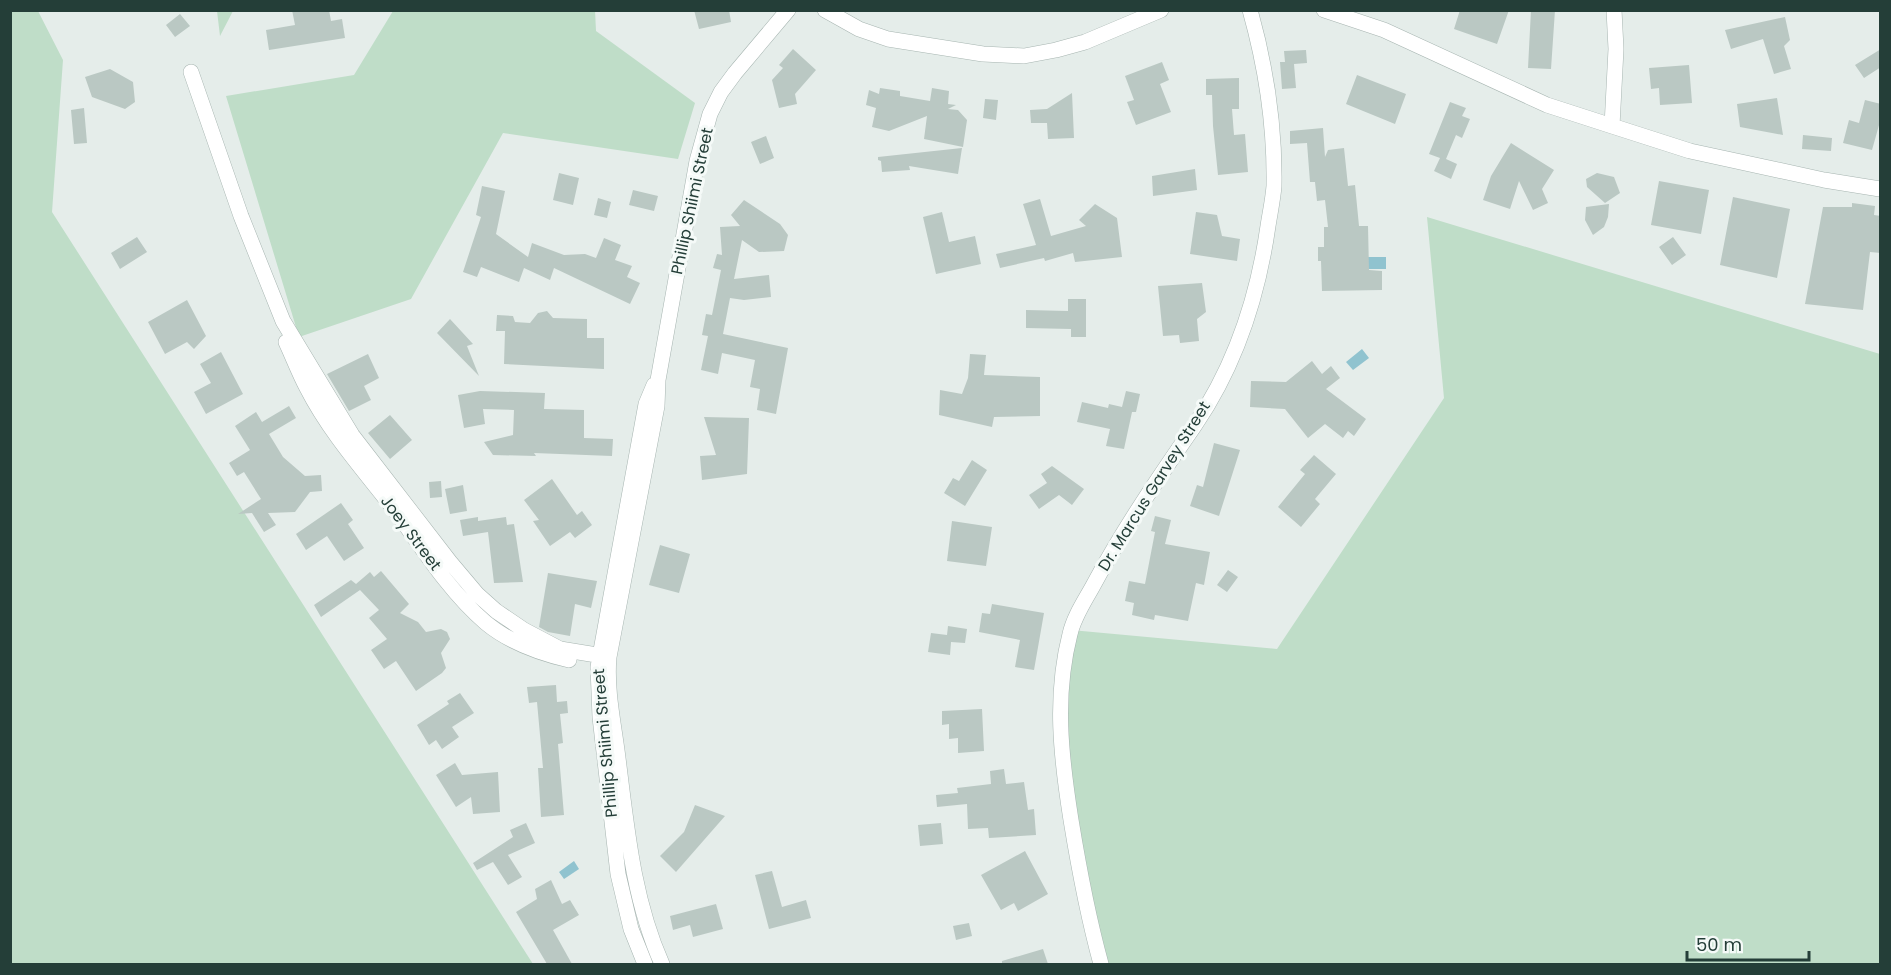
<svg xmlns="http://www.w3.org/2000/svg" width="1891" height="975" viewBox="0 0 1891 975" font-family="Poppins,sans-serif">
<rect width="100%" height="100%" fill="#e5edea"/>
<path fill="#bfddc8" d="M595 10 596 31 695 103 678 159 503 133 411 299 299 337 226 96 354 75 393 11Z
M10 11H38L63 60 52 212 533 964H11Z
M217 11H233L220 36Z
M1427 217 1880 354V964H1101L1063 769 1071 630 1277 649 1444 398Z"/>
<path fill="#90c3cf" d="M1365 257H1386V269H1364Z
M1362 349 1369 358 1353 370 1346 362Z
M574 861 579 869 564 879 559 872Z"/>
<path fill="#bac8c3" d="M292 10H329L331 21 342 19 345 38 269 50 266 30 295 25Z
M694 10H729L731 22 699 29Z
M1460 10H1509L1497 44 1454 29Z
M1531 10H1555L1551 69 1528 68Z
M180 14 190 26 175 37 166 25Z
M1785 17 1790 40 1784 46 1791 69 1774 74 1763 39 1731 49 1725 30Z
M793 49 816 70 795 94 797 104 779 108 772 80 783 68 779 65Z
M1881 49V67L1864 78 1855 65Z
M1306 50 1307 63 1294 64 1296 88 1282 89 1280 62H1285L1284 51Z
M1162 62 1169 80 1160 84 1171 112 1136 125 1127 102 1134 100 1125 76Z
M1689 65 1692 103 1660 105 1659 88 1651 89 1649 68Z
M110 69 133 82 135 102 125 109 92 97 85 77Z
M1357 75 1406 94 1395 124 1346 104Z
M1239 78V109H1232L1234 135 1245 134 1248 172 1218 175 1213 126 1212 95H1206V79Z
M880 88 900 91V96L930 101 932 88 949 91 948 104 956 105 948 109 958 110 967 120 963 147 924 139 927 116 889 131 872 127 876 108 866 105 869 90 879 94Z
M1072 93 1074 138 1048 139 1047 123H1031L1030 110 1047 109Z
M1777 98 1783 135 1740 127 1737 104Z
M985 99 998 100 996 120 983 118Z
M1865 100 1881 104V118L1872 150 1843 143 1849 120 1859 123Z
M1450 102 1466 108 1462 116 1470 119 1462 138 1456 135 1446 159 1457 164 1451 179 1434 171 1440 158 1429 154Z
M84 108 87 143 74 144 71 110Z
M1323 128 1325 157 1328 150 1344 148 1348 186 1355 185 1359 226H1368L1369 270 1382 271V290L1322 291 1321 261H1318V247H1324V227H1328L1325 200 1317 201 1315 182H1310L1307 143 1290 144V131Z
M1803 135 1832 138 1831 151 1802 149Z
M766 136 774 158 760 164 751 142Z
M1511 143 1554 170 1542 189 1548 203 1533 210 1519 181 1510 209 1483 200 1491 176Z
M962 148 958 174 909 166 910 170 882 172 881 161 878 160V157Z
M1195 169 1197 190 1153 196 1152 176Z
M559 173 579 178 573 205 553 200Z
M1597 173 1614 177 1620 193 1605 203 1587 187 1586 179Z
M1659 181 1709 190 1701 234 1651 225Z
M482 186 505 191 496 234 528 257 532 243 564 255 585 254 596 258 604 238 621 245 615 260 632 266 627 277 640 283 630 304 554 268 550 280 524 268 519 282 481 267 477 277 463 272 481 217 476 215Z
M633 190 658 196 654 211 629 205Z
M1733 197 1790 209 1777 278 1720 265Z
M598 198 611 202 607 218 594 215Z
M1040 199 1051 236 1086 226 1079 220 1095 204 1117 218 1122 257 1075 262 1073 253 1045 261 1044 258 1000 268 996 254 1036 245 1023 204Z
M744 200 780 224 788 235 784 251 759 252 742 240 734 279 769 275 771 297 744 300 730 298 723 334 788 348 776 414 757 410 760 389 750 387 755 360 722 353 718 374 701 370 708 336 702 335 706 314 712 315 721 270 713 268 717 254 722 255 720 227 740 226 731 215Z
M1852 203 1875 206 1874 215 1881 216V253L1870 252 1863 310 1805 304 1823 207H1852Z
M1609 204 1608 217 1604 227 1593 235 1585 220 1586 207Z
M942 212 949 242 975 236 981 264 936 274 923 217Z
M1196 212 1217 215 1222 236 1240 239 1237 261 1190 254Z
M137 237 147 252 120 269 111 253Z
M1673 237 1686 255 1672 265 1659 247Z
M1202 283 1206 312 1197 319 1199 341 1180 343 1179 335 1163 336 1158 286Z
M1068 299H1086V337H1071V329L1026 328V310L1068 311Z
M187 300 206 336 194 349 187 342 165 354 148 322Z
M547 311 553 318 587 319V338H604V369L504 364 505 331H496L497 315 513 316 515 322 530 323 538 313Z
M450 319 473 344 467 346 479 376 437 333Z
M221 352 243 394 206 414 194 392 211 383 200 364Z
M368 354 379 378 364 386 371 400 349 411 327 374Z
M970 354 986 355 984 375 1040 377V416L994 417 992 427 939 415 940 390 962 394 968 378Z
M1312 361 1322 374 1331 366 1340 378 1326 389 1366 419 1354 436 1348 431 1343 438 1325 424 1308 438 1285 409 1250 407 1251 381 1286 382Z
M480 391 545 393 544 409 584 410V438L613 439 612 456 534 453 536 456 493 455 484 442 513 435 514 410 483 409 485 424 464 428 458 395Z
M1126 391 1140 394 1136 412H1132L1124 449 1106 446 1110 429 1077 422 1082 402 1108 408 1109 404 1122 407Z
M289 406 296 418 269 434 283 457 305 476 321 475 322 491 310 492 295 512 268 513 276 525 264 532 252 513 238 514 261 499 244 472 237 476 229 463 250 450 235 426 256 412 262 422Z
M390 415 412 440 390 459 368 433Z
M704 417 749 418 747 474 702 480 700 456 716 455Z
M1214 443 1240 450 1219 516 1190 506 1197 485 1203 487Z
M1314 455 1336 474 1315 499 1320 504 1301 527 1278 507 1305 474 1300 470Z
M972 460 987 470 965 506 944 493 953 478 959 481Z
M1052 466 1084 489 1072 505 1059 495 1039 509 1029 495 1047 483 1041 474Z
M552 479 577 515 582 511 592 525 575 538 570 532 550 546 533 521 539 520 524 500Z
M441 481 442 497 430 498 429 482Z
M463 485 467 511 450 514 445 489Z
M341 503 353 520 348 524 364 548 344 561 327 536 306 550 296 534Z
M1155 516 1171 520 1165 544 1210 552 1204 585 1196 583 1188 621 1155 615 1154 620 1132 615 1134 603 1125 601 1129 581 1145 584 1155 532 1151 531Z
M478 517V521L506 517 507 525 514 524 523 582 494 583 488 532 463 536 460 520Z
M952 521 992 527 986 566 947 561Z
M660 545 690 554 679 593 649 585Z
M1228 570 1238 577 1227 592 1217 585Z
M381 571 409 604 400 613 418 622 426 632 441 629 447 632 450 639 441 653 446 668 442 673 416 691 396 661 384 669 371 650 387 639 369 618 379 610 360 590 321 617 314 605 351 580 356 584 370 572 374 577Z
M548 573 597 581 591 608 575 604 570 636 548 632 539 627Z
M992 604 1044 613 1034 670 1015 667 1020 640 979 632 982 613 990 614Z
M948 626 967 629 965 643 951 642 950 655 928 652 931 633 947 635Z
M556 685 557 702 567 701 568 713 560 714 563 743 558 744 564 815 541 817 538 768H543L537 702 529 703 527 687Z
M460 693 474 713 452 727 459 737 442 749 436 740 429 745 417 725 449 704 447 701Z
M982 709 984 751 958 753V738L949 739V724L942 725V711Z
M455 763 462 775 498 772 500 812 473 814 471 797 456 807 436 775Z
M1004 769 1006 784 1024 782 1028 810 1034 809 1036 835 989 838 988 828 968 829 967 804 937 807 936 795 958 793 957 788 991 784 990 771Z
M695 805 725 816 676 872 660 856 684 832Z
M526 823 535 843 508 855 522 877 508 885 493 862 477 870 473 863 513 837 510 830Z
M941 823 943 844 920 846 918 825Z
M1025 851 1048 894 1018 911 1014 903 1001 910 981 875Z
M772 871 782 907 806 900 811 918 769 929 755 875Z
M551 880 562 904 570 900 579 915 553 930 572 964H547L516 912 537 899 535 889Z
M716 904 723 929 693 937 690 925 673 930 670 916Z
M969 923 972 936 956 940 953 926Z
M1043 949 1048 964H1002V961Z"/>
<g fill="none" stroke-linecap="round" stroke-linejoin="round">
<g stroke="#a7b5b1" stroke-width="16">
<path id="minor" d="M825 10 859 29 888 39 983 54 1024 56 1056 50 1085 42 1161 10
M1324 10 1384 30 1547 105 1612 126 1690 151 1824 180 1880 189
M191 72 241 216 283 321 352 435 450 562 477 594 496 611 524 630 560 649 609 657
M1612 126 1616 49 1614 10
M286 342C293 357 299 373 307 388 331 435 368 475 400 517 426 554 452 594 486 623 510 643 539 653 569 660
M645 964 631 929 618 874 600 717 598 667 646 404 654 385
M662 964C633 899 627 829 618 758 614 725 606 690 609 657L657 406 658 380 697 161 710 114 721 92 735 73 788 10
M1101 964C1088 917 1079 869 1071 820 1061 757 1054 696 1070 634 1074 616 1086 599 1094 584 1124 528 1159 477 1195 425 1235 366 1258 296 1268 226 1270 213 1273 199 1274 186 1275 127 1266 67 1250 10"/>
</g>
<use href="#minor" stroke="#fff" stroke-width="15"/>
</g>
<g text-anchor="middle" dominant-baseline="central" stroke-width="6" stroke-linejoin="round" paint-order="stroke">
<g font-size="16" fill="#243e38" stroke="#f5faf8">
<text transform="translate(692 201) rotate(-78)">Phillip Shiimi Street</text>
<text transform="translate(1154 486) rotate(-58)">Dr. Marcus Garvey Street</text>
<text transform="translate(411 533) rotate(53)">Joey Street</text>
<text transform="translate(605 743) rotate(-95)">Phillip Shiimi Street</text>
</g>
</g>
<rect width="1891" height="975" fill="none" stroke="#243e38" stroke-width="24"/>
<path d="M1687 951v9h122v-9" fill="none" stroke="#243e38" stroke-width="3"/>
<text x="1696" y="951" font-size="18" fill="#243e38" stroke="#f5faf8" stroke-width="4.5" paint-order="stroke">50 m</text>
</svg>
